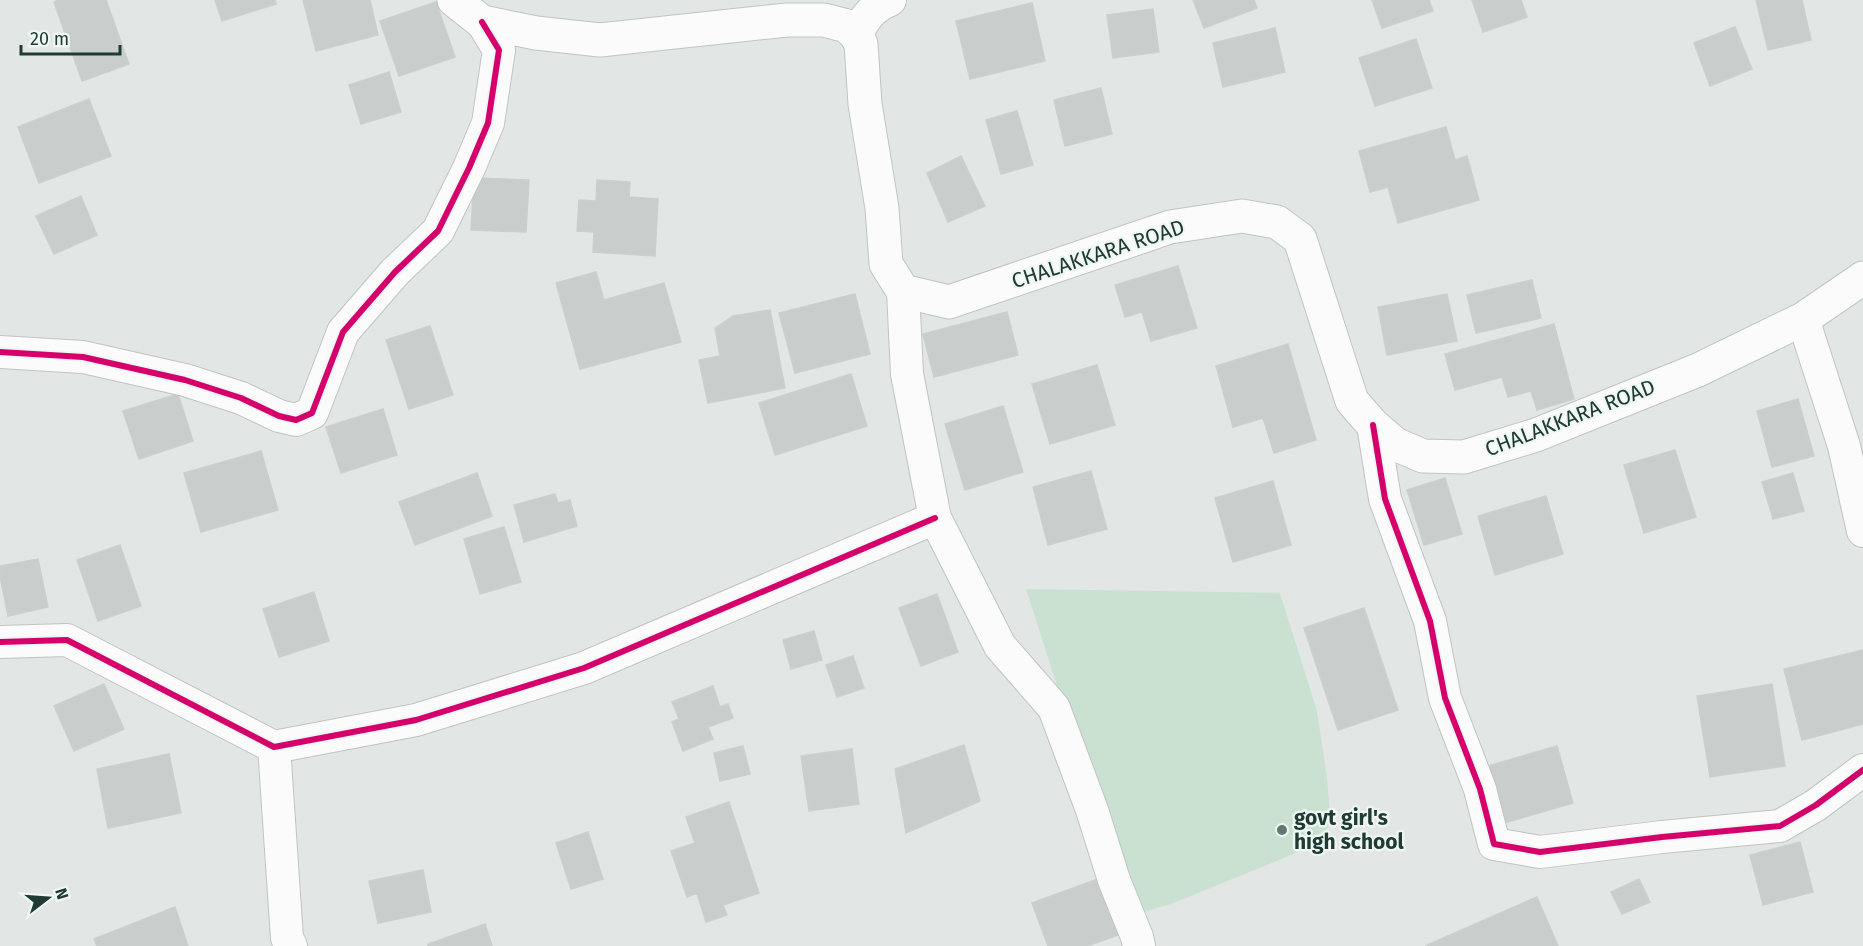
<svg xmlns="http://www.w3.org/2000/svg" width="1863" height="946" viewBox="0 0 1863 946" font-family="'Fira Sans',sans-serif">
<rect width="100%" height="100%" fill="#e2e7e5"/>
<path fill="#cae1d2" d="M1026 589 1280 593 1317 711 1327 777 1331 825 1294 854 1171 904 1136 914 1084 770Z"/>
<path fill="#c9cecc" stroke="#cad0ce" stroke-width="1.5" d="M58 0H106L129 64 82 81 54 2Z
M215 0H275L276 4 222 21Z
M303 0H370L378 35 316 51Z
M1193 0H1254L1257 8 1204 28Z
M1372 0H1429L1433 11 1382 28Z
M1472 0H1521L1527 17 1483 32Z
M1756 0H1802L1811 40 1768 50Z
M436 2 455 57 399 76 380 21Z
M1032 3 1045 61 970 79 956 21Z
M1153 9 1159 52 1113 58 1107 15Z
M1735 27 1752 69 1710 86 1694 43Z
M1275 28 1285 72 1223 87 1213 43Z
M1416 39 1432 88 1375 106 1359 58Z
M389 72 401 112 361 124 349 85Z
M1101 88 1112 134 1065 146 1054 100Z
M89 99 111 156 39 183 18 127Z
M1017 111 1033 165 1001 174 986 120Z
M1446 127 1455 160 1467 156 1479 200 1398 223 1388 187 1370 192 1359 151Z
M961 156 985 206 948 222 927 173Z
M474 178 529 180 526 232 471 230Z
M597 180 630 182 629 197 658 199 655 256 593 252 594 232 577 231 579 200 596 201Z
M81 196 97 235 54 254 36 216Z
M1178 266 1197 328 1151 341 1142 312 1125 317 1115 285Z
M596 272 604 300 664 283 681 342 580 369 556 283Z
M1532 280 1541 318 1476 333 1467 295Z
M855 294 870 354 795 373 779 313Z
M1447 294 1457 341 1387 355 1378 307Z
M770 310 785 388 708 403 699 360 720 356 715 328 733 316Z
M1007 312 1018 355 934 377 923 334Z
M1554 324 1574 399 1537 410 1531 391 1508 397 1502 377 1455 390 1445 354Z
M430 326 453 395 409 409 386 340Z
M1288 344 1316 440 1274 453 1263 418 1233 427 1216 366Z
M1097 365 1115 425 1050 444 1032 384Z
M851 374 867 426 775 455 759 403Z
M178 394 193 441 139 459 123 411Z
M1798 399 1814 456 1772 467 1757 411Z
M1003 406 1023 472 965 490 945 424Z
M383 409 397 455 341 473 326 427Z
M1675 450 1696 517 1644 533 1624 465Z
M261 451 278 510 201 532 184 473Z
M1091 471 1107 529 1048 545 1033 487Z
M477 473 492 516 415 545 399 502Z
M1793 473 1804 511 1773 519 1762 482Z
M1445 478 1462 534 1424 545 1407 490Z
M1273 481 1291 545 1233 562 1215 498Z
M555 494 558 503 570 500 577 526 524 542 514 505Z
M1546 496 1563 554 1495 575 1478 516Z
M504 527 521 582 480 594 464 539Z
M120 545 141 606 98 621 77 560Z
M38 559 48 607 8 616 0 576V566Z
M314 592 329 641 279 657 263 609Z
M937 594 958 652 921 666 899 608Z
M1364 608 1398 710 1338 730 1304 628Z
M814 631 822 660 791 669 783 640Z
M1863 650V724L1802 740 1784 669Z
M853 656 864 688 837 697 826 665Z
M104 684 124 729 74 751 54 706Z
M1772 684 1785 766 1710 777 1697 696Z
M713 686 720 707 728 704 733 718 708 727 713 739 683 751 672 722 679 719 672 702Z
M964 745 980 801 906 833 895 769Z
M743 746 750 774 720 781 714 753Z
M1557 746 1573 803 1504 823 1488 766Z
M852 749 859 804 809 811 801 756Z
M169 754 181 813 108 828 97 769Z
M729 802 759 893 723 905 727 915 706 922 697 893 687 897 671 851 695 843 686 817Z
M588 832 603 879 571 889 556 843Z
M1800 842 1813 892 1763 905 1750 855Z
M423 870 431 912 378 923 369 881Z
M1098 879 1118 935 1087 946H1048L1032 903Z
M1639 879 1650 902 1622 914 1611 892Z
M1537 897 1558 946H1425Z
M175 907 188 946H97L94 939Z
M485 924 492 946H428V944Z"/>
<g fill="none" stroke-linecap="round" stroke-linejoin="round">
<g stroke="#bfc4c2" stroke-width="34">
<path id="minor" d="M856 35C865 18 871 8 890 0
M903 291 907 374 935 518 1000 646 1054 708 1092 810 1114 880 1137 937 1139 946
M1803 319 1844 446 1863 531
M0 352 83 357 185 380 241 398 279 416 296 420 312 413 343 332 395 272 438 231 469 168 488 123 499 50 482 22
M1373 425 1385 499 1430 621 1445 698 1480 789 1494 844 1540 852 1662 837 1780 826 1816 805 1863 770
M0 642 67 640 274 747 416 720 584 668 935 518
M274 747 287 938 291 946"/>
</g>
<g stroke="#bec5c2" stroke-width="35">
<path id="secondary" d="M454 0 482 22 536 33 600 40 787 20H824L847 26 856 35 861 44 865 104 882 208 886 264 903 291 949 302 1170 227 1242 216 1277 222 1300 239 1352 401 1373 425 1395 444 1423 456 1464 457 1536 435 1698 370 1803 319 1863 278"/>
</g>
<use href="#minor" stroke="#fbfbfb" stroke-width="32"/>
<use href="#secondary" stroke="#fbfbfb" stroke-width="33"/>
<g stroke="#eff7f3" stroke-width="10">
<path id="cycleway" d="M0 352 83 357 185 380 241 398 279 416 296 420 312 413 343 332 395 272 438 231 469 168 488 123 499 50 482 22
M1373 425 1385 499 1430 621 1445 698 1480 789 1494 844 1540 852 1662 837 1780 826 1816 805 1863 770
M0 642 67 640 274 747 416 720 584 668 935 518"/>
</g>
<use href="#cycleway" stroke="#d6006c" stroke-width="6"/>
</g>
<circle fill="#647772" stroke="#eff7f3" stroke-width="2" cx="1282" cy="830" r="6"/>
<g text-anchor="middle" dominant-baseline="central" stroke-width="4.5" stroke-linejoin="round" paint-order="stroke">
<g font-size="21" fill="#203a34" stroke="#eff7f3">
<text transform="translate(1098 254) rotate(-18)">CHALAKKARA ROAD</text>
<text transform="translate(1570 418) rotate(-21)">CHALAKKARA ROAD</text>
</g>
<g font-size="21" font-weight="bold" fill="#203a34" stroke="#eff7f3" text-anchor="start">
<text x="1294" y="818">govt girl's<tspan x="1294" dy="24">high school</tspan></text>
</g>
</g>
<g transform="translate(48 898) rotate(73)" stroke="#eff7f3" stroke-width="4.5" paint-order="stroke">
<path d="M0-4.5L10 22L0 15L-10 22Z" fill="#203a34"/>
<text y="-9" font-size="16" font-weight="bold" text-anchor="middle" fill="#203a34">N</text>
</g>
<path d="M21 45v9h99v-9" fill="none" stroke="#203a34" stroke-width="3"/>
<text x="30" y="45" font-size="18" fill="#203a34" stroke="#eff7f3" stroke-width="4.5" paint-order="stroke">20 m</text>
</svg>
